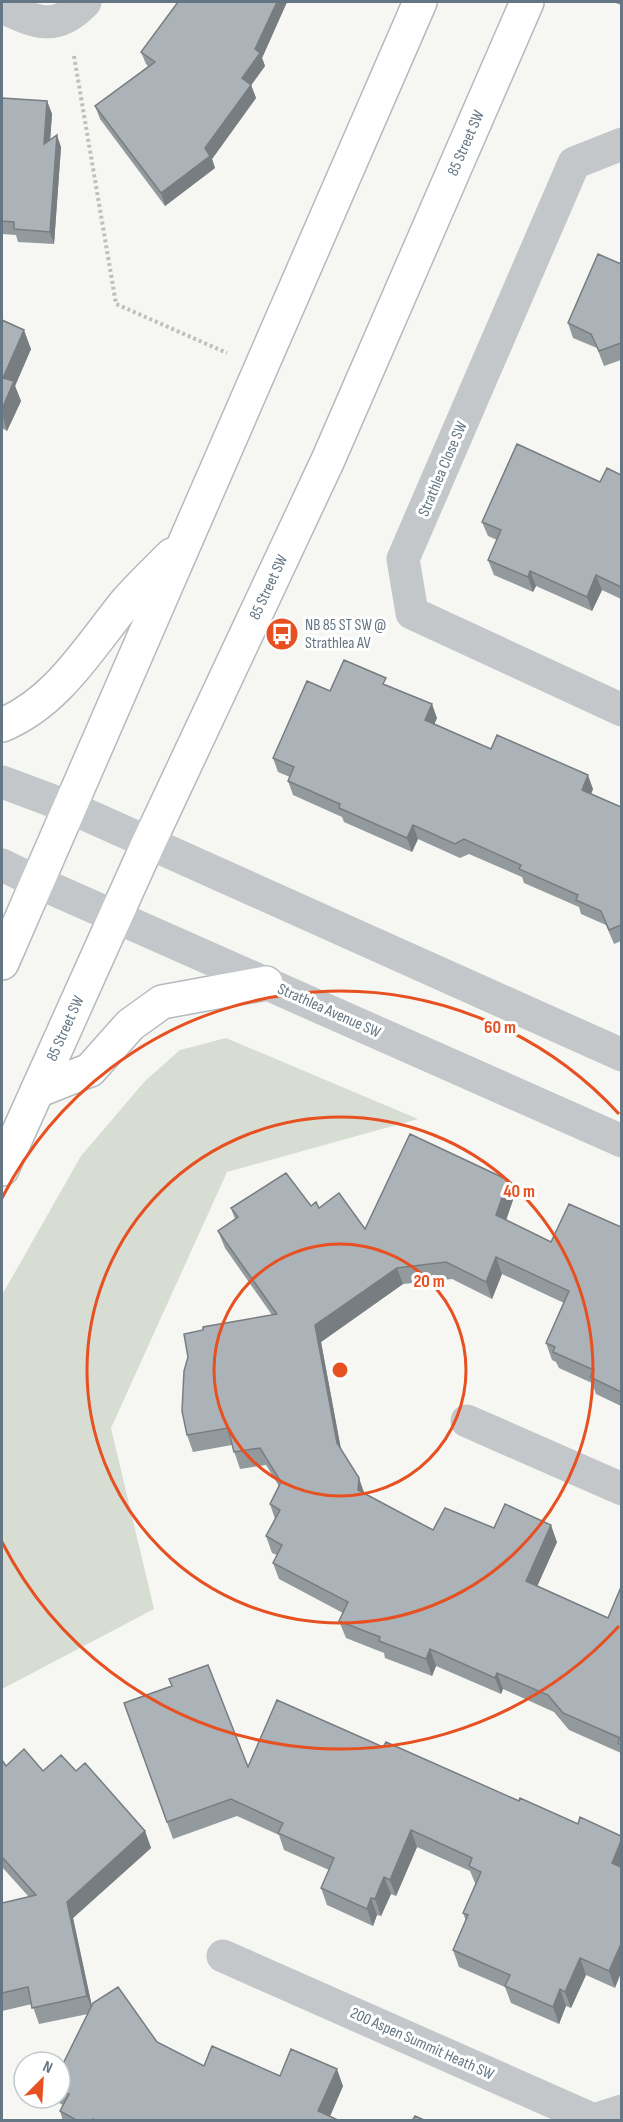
<svg xmlns="http://www.w3.org/2000/svg" width="623" height="2122" viewBox="0 0 623 2122" font-family="'Sofia Sans Condensed',sans-serif">
<rect width="100%" height="100%" fill="#f6f6f2"/>
<path fill="#d7ddd3" d="M226 1038 418 1119 227 1172 111 1428 154 1609 2 1689V1295L81 1156 145 1081 180 1050Z"/>
<g fill="none" stroke-linecap="round" stroke-linejoin="round">
<g stroke="#b5babf" stroke-width="36">
<g id="secondary">
<path d="M2 725C58 702 90 646 127 601 141 585 157 570 172 555"/>
<path d="M2 963 420 2"/>
<path d="M37 1091 90 1070 130 1025 162 1002 266 983"/>
<path id="s1" d="M2 1169 148 844 328 460 527 2"/>
</g>
</g>
<path stroke="#bdbfc1" stroke-width="4" stroke-dasharray="3 3" stroke-linecap="butt" d="M74 56 116 304 227 353"/>
<path stroke="#c3c7ca" stroke-width="33" d="M2 7C35 22 56 33 85 2
M622 144 574 163 403 559 412 613 622 710
M2 782 69 807
M2 865 37 882
M467 1421 622 1489
M223 1956 594 2120 622 2111"/>
<path stroke="#c3c7ca" stroke-width="33" d="M69 807 622 1055
M37 882 622 1141"/>
<use href="#secondary" stroke="#fff" stroke-width="33"/>
</g>
<path fill="#939a9e" d="M178 2H287L262 58 265 66 251 85 256 98 212 159 215 168 165 206 100 119 95 106 148 66 146 64 141 52Z
M613 2H621V5Z
M2 98 47 101 52 114 50 139 61 147 54 244 18 242 16 235 2 234Z
M621 264V360L604 366 597 348 573 338 568 323Z
M2 320 31 349 15 386 21 401 7 431 2 428Z
M621 475V599L602 590 592 611 536 586 533 592 494 575 488 560 497 540 488 536 482 522Z
M388 686 437 718 434 724 491 749 593 789 591 794 621 807V941L614 944 606 925 581 914 579 907 524 883 522 877 469 854 460 858 418 839 412 852 344 822 342 817 293 795 288 781 290 777 278 772 273 758 330 691Z
M508 1180 514 1197 506 1220 551 1242 621 1227V1406L596 1394 592 1383 559 1368 556 1362 552 1360 546 1343 564 1303 502 1274 492 1299 452 1279 403 1284 321 1342 341 1450 364 1493 433 1530 494 1528 557 1542 537 1586 608 1618 621 1587V1753L569 1730 554 1712 503 1689 501 1694 436 1666 432 1676 385 1658 384 1653 346 1638 339 1621 343 1613 279 1579 273 1563 277 1555 272 1553 266 1536 275 1519 270 1504 279 1486 266 1465 240 1469 232 1445 193 1452 187 1435 203 1330 272 1315 225 1248 218 1231 235 1219 231 1208 311 1206 319 1208 365 1229Z
M124 1703 248 1767 383 1747 578 1824 615 1988 586 1975 571 2008 566 2006 559 2024 511 2003 505 1987 459 1967 453 1950 466 1921 463 1913 476 1884 475 1883 470 1871 417 1847 396 1896 391 1894 381 1916 377 1915 373 1926 327 1905 321 1888 329 1870 284 1850 279 1835 237 1816 173 1839Z
M2 1760 6 1766 43 1771H76L145 1831 151 1848 73 1918 92 2006 157 2042 204 2066 343 2086 330 2116 340 2121H63L60 2111 63 2105 59 2103 57 2098H60V2070L88 2014 39 2024 32 2004 2 2011V1903L29 1897 2 1867Z"/>
<path fill="#787d81" d="M277 2H287L262 58 265 66 247 91 242 78Z
M251 85 256 98 212 159 215 168 165 206 161 193 205 148Z
M47 101 52 114 49 157 44 144Z
M57 135 61 147 54 244 50 232Z
M24 330 31 349 15 386 21 401 7 431 2 414 3 378Z
M530 571 536 586 533 592 528 577Z
M596 575 602 590 592 611 587 597Z
M432 704 437 718 430 734 425 720Z
M588 775 593 789 587 804 582 790Z
M413 825 418 839 412 852 407 838Z
M508 1180 514 1197 502 1232 496 1215Z
M496 1257 502 1274 492 1299 486 1282Z
M397 1268 403 1284 321 1342 343 1460 337 1443 315 1325Z
M359 1478 365 1495 358 1490Z
M551 1525 557 1542 532 1598 526 1581Z
M430 1649 436 1666 432 1676 426 1659Z
M497 1673 503 1689 501 1694 495 1678Z
M411 1830 417 1847 396 1896 390 1880Z
M145 1831 151 1848 73 1918 93 2012 87 1996 67 1902Z
M621 1841V1871L612 1863Z
M384 1877 391 1894 381 1916 375 1899Z
M371 1898 377 1915 373 1926 367 1909Z
M621 1944V1973L615 1988 609 1971Z
M580 1958 586 1975 571 2008 565 1992Z
M560 1989 566 2006 559 2024 553 2007Z
M337 2069 343 2086 328 2121 318 2111Z"/>
<path fill="#abb3b8" stroke="#787d81" stroke-width="1.5" d="M178 2H277L255 49 260 53 242 78 251 85 205 148 210 156 161 193 95 106 155 62 141 52Z
M2 98 47 101 44 144 57 135 50 232 14 229V222L2 221Z
M598 254 621 264V343L599 351 591 334 568 323Z
M2 320 24 330 3 378 14 381 2 409Z
M517 444 600 482 607 468 621 475V587L596 575 587 597 530 571 528 577 488 560 501 530 482 522Z
M344 660 386 678 383 684 432 704 425 720 491 749 497 735 588 775 582 790 621 807V925L609 930 601 911 576 900 578 895 519 869 521 865 464 839 455 844 413 825 407 838 339 808 340 804 288 781 294 767 273 758 307 681 330 691Z
M410 1134 508 1180 496 1215 551 1242 569 1204 621 1227V1392L590 1377 594 1370 553 1352 555 1347 546 1343 569 1291 496 1257 486 1282 446 1262 397 1268 315 1325 337 1443 359 1478 358 1490 433 1530 445 1508 494 1528 505 1504 551 1525 526 1581 608 1618 621 1587V1745L618 1743 620 1738 563 1713 548 1695 497 1673 495 1678 430 1649 426 1659 379 1641 380 1637 339 1621 348 1602 273 1563 282 1545 266 1536 280 1510 270 1504 281 1482 260 1448 234 1452 228 1428 187 1435 182 1411 184 1371 188 1357 184 1334 203 1330V1327L277 1314 218 1231 238 1217 231 1208 286 1173 311 1206 316 1202 319 1208 339 1193 365 1229Z
M208 1665 248 1767 277 1700 383 1747 386 1742 519 1801 520 1798 578 1824 580 1817 621 1836V1841L612 1863 621 1867V1944L609 1971 580 1958 565 1992 560 1989 553 2007 505 1986 510 1975 453 1950 468 1915 463 1913 481 1872 469 1866 472 1858 411 1830 390 1880 384 1877 375 1899 371 1898 367 1909 321 1888 334 1858 278 1833 283 1823 231 1799 167 1822 124 1703 172 1686 169 1679Z
M24 1749 43 1771 61 1755 76 1771 85 1763 145 1831 67 1902 87 1996 32 2008 28 1987 2 1993V1903L36 1895 2 1857V1760L6 1766Z
M118 1987 157 2042 204 2066 212 2046 280 2076 291 2049 337 2069 318 2111 340 2121H97L93 2119 92 2121H78L60 2111 69 2094 60 2090V2070L93 2003Z
M415 2116 426 2121H412Z"/>
<g fill="none" stroke="#e75021" stroke-width="3">
<circle cx="340" cy="1370" r="126"/>
<circle cx="340" cy="1370" r="253"/>
<path d="M619 1626A379 379 0 0 1 2 1542M2 1198A379 379 0 0 1 619 1114"/>
</g>
<defs>
<g id="bus-disc" transform="scale(1.725)"><circle r="9.5" fill="#e75021" stroke="#fff"/><path d="M-5-6H5V4H4V6H2V4H-2V6H-4V4H-5ZM-3.5-4V0h7V-4ZM-3.5 1.2v1.5H-2V1.2ZM2 1.2v1.5H3.5V1.2Z" fill="#fff"/></g>
</defs>
<g fill-rule="evenodd">
<use href="#bus-disc" x="282" y="634"/>
</g>
<g text-anchor="middle" dominant-baseline="central" stroke-width="6" stroke-linejoin="round" paint-order="stroke">
<g font-size="16" fill="#647584" stroke="#fff">
<text stroke="none"><textPath href="#s1" startOffset="1126">85 Street SW</textPath></text>
<text transform="translate(443 469) rotate(-67)">Strathlea Close SW</text>
<text stroke="none"><textPath href="#s1" startOffset="640">85 Street SW</textPath></text>
<text transform="translate(329 1011) rotate(24)">Strathlea Avenue SW</text>
<text stroke="none"><textPath href="#s1" startOffset="154">85 Street SW</textPath></text>
<text transform="translate(422 2044) rotate(24)">200 Aspen Summit Heath SW</text>
</g>
<g font-size="16" fill="#647584" stroke="#fff" text-anchor="start">
<text x="305" y="625">NB 85 ST SW @<tspan x="305" dy="18">Strathlea AV</tspan></text>
</g>
</g>
<circle cx="340" cy="1370" r="9" fill="#e75021" stroke="#fff" stroke-width="3"/>
<g font-size="18" text-anchor="middle" font-weight="bold" fill="#e75021" stroke="#fff" stroke-width="6" stroke-linejoin="round" paint-order="stroke">
<text x="500" y="1033">60 m</text>
<text x="519" y="1197">40 m</text>
<text x="429" y="1287">20 m</text>
</g>
<rect width="623" height="2122" fill="none" stroke="#647584" stroke-width="6"/>
<g transform="translate(42 2080) rotate(24)"><circle r="28" fill="#ffffff" stroke="#c1c8ce" stroke-width="1.5"/>
<path d="M0-4.5L10 22L0 15L-10 22Z" fill="#e75021"/>
<text y="-9" font-size="16" font-weight="bold" text-anchor="middle" fill="#647584">N</text>
</g>
</svg>
